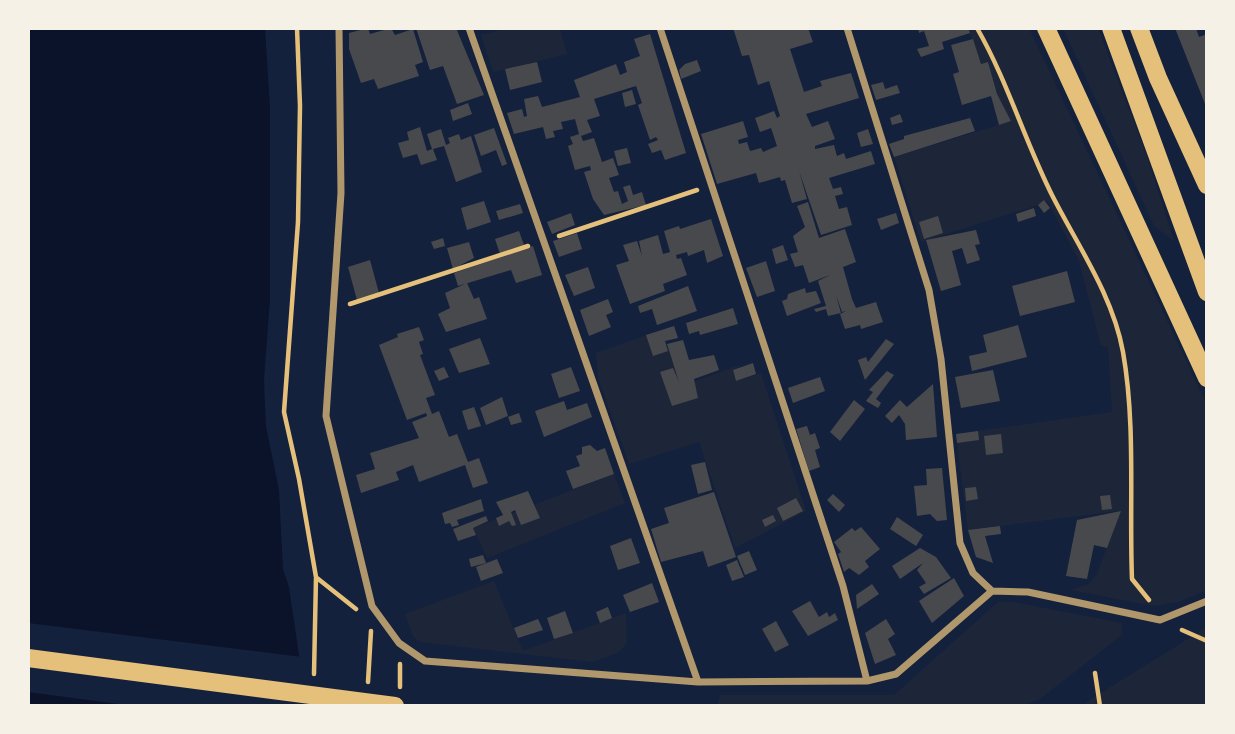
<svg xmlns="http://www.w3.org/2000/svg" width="1235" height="734" viewBox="0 0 1235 734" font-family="'Source Sans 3',sans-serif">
<rect width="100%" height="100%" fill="#14213d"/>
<path fill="#1d2539" d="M507 28H560L567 54 493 72 481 35Z
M968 28H1029L1207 405V590L1179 602 1154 606 1070 590 1089 584 1097 574 1120 511 968 530 956 434 1112 412 1108 347 1101 346 1079 261 1048 202 1044 200 1038 205 921 242 894 157 1011 121 997 94 988 62 981 64Z
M1063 28H1098L1148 159 1174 241 1154 226Z
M661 330 681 386 748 362 733 370 736 381 761 373 806 511 735 548 699 442 629 464 598 378 596 353Z
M614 474 625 503 487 558 473 528Z
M494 581 523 651 626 613 627 643 619 652 593 662 420 642 413 636 405 614Z
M998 602H1013L1122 623V635L1040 699 1023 706 718 705 720 695H894Z
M1207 626V706H1080L1207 627Z"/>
<path fill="#0b132b" d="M28 28H265L270 107V300L264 380 266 426 279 490 283 569 289 587 299 655V706H28Z"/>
<path fill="#14213d" d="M28 623 303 657 302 706H133L28 692Z"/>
<path fill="#48494c" d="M368 28 370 34 391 28 395 35 413 29 423 62 415 65 419 76 378 89 374 79 361 83 349 49V33Z
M416 28H456L484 95 457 104 443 66 430 70Z
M733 28H808L813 42 790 49 804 92 822 86 820 81 851 73 859 98 806 114 812 127 828 121 835 139 815 146V149L834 145 837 156 844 153 846 159 871 151 875 164 829 178 833 189 841 187 843 194 835 196 839 209 847 207 852 225 821 235 799 171 807 199 792 203 785 180 781 181 780 177 759 183 756 173 717 184 701 134 743 121 748 137 738 140 739 144 747 142 750 151 761 148 763 152 777 146 771 128 760 132 755 118 774 111 777 118 780 116 769 81 758 85 749 55 742 56Z
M918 28H968L970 33 942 42 944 49 921 57 917 49 929 46 924 31 919 33Z
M1175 28H1196L1199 37 1207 34V109Z
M650 34 686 153 665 160 661 150 652 153 648 144 658 140 656 137 650 140 638 105 642 103 636 86 594 99 600 116 587 120 592 132 581 136 583 141 594 138 602 162 613 158 619 175 609 178 614 192 618 191 622 204 628 201 623 187 630 185 633 195 642 192 646 205 604 215 593 199 584 172 591 170 590 166 575 170 568 146 573 144 570 137 579 134 575 119 561 122 563 129 553 131 555 137 546 139 543 127 514 134 507 113 522 109 524 117 527 116 524 99 538 96 542 107 580 97 574 80 616 64 620 75 627 72 624 62 640 56 634 39Z
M973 39 981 64 988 62 997 94 1011 121 999 125 991 96 962 105 953 74 959 72 951 45Z
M697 60 701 71 681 79 679 70 685 64Z
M537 62 542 82 510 90 505 69Z
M883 82 885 89 897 85 900 93 876 100 871 85Z
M632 90 636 104 625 107 622 93Z
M468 103 472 114 453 121 450 110Z
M900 114 903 122 892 125 890 118Z
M970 118 975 131 894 157 889 144 904 139V136Z
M420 127 427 151 432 149 427 134 441 129 446 145 450 143 448 138 459 134 461 140 471 136 482 172 456 182 444 146 433 149 437 160 421 165 417 154 403 158 398 143 409 140 407 132Z
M494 128 507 164 502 166 496 150 481 156 474 135Z
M868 129 873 144 861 147 857 133Z
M627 148 631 163 618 166 614 151Z
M1044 200 1050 208 1044 213 1038 205Z
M484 201 491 222 467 230 461 208Z
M808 202 819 238 845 229 856 262 843 267 852 299 856 308 876 302 883 322 861 329 860 325 845 329 840 314 846 311 842 312 836 295 841 313 828 316 826 309 816 312 814 309 826 306 818 281 830 275 809 283 803 265 795 267 790 254 798 252 793 236 805 227 797 206Z
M520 204 523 213 499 220 496 211Z
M1034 208 1036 216 1018 222 1016 214Z
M571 213 575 225 552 234 547 222Z
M896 213 899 223 881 230 877 219Z
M938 216 943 233 924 239 919 222Z
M711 219 723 256 707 263 704 250 688 256 687 252 676 255 677 259 681 258 687 275 663 284 665 291 630 304 616 265 629 261 623 245 637 241 642 256 639 241 658 235 663 254 670 252 664 231 679 226 680 229Z
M976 230 980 244 975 245 980 260 967 264 962 248 952 251 961 285 941 291 926 240Z
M519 231 524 245 500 254 495 239Z
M577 233 582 249 559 257 553 241Z
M443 238 445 246 434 249 431 242Z
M469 242 474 258 453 269 447 248Z
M783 245 788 260 776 264 772 249Z
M533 246 542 275 516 283 511 270 458 286 454 273Z
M370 260 379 293 357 300 348 267Z
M766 261 775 291 757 297 746 268Z
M588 267 595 288 574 296 565 275Z
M1067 271 1075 302 1020 316 1012 286Z
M467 283 474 299 479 297 487 319 446 332 438 314 450 308 445 293Z
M688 286 697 311 657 325 652 309 640 313 638 306Z
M805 288 806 293 816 291 821 303 787 316 782 301 787 299 788 294Z
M608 299 613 312 606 315 611 327 589 336 580 310Z
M733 308 738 324 700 335 699 331 689 334 686 323Z
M1018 325 1027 357 972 371 969 356 987 352 983 335Z
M674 326 678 338 665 341 668 351 653 356 646 335Z
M419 327 424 340 419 342 423 354 420 355 435 395 426 398 432 414 439 411 449 437 457 434 468 462 479 458 488 483 473 488 465 465 419 482 413 465 396 472 399 480 361 493 356 475 375 469 370 453 419 438 412 422 427 416 426 413 407 420 379 345 398 337 397 334Z
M480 338 490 364 459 373 449 349Z
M886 339 894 344 865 380 858 360 866 357 868 362Z
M683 340 689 360 714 355 719 370 694 379 698 398 672 406 660 372 673 368 679 382 667 344Z
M753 363 756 374 736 381 733 370Z
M444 367 449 377 439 381 434 371Z
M571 367 580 391 559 398 551 374Z
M993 370 1000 401 961 408 955 377Z
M887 371 894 375 876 399 881 403 878 408 866 401 873 392 869 390Z
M820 377 825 391 793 403 788 388Z
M933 384 937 437 906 440 905 424 899 415 892 423 885 416 900 400 907 407Z
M502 397 508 416 486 425 480 408Z
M854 400 865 409 840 441 830 432Z
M564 401 567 410 587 403 592 417 544 437 535 411Z
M474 407 481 426 468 430 462 411Z
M519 413 522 422 511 425 508 417Z
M807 426 810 435 815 433 820 448 815 450 820 467 809 471 796 429Z
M978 431 979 440 957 443 956 434Z
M1001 434 1003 453 986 455 984 436Z
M590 445 597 451 605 448 614 474 573 489 566 471 580 466 576 456 582 454V447Z
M705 462 712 490 698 494 691 465Z
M942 468 947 520 937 521 930 514 917 516 914 486 927 485 926 469Z
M976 487 978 499 966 501 965 488Z
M528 491 540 518 521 525 515 510 511 512 516 525 512 526 509 521 499 526 496 518 503 515 496 502Z
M714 492 736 557 708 567 703 551 661 562 651 529 669 523 664 508Z
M833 494 845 505 839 512 827 500Z
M1110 495 1112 509 1102 510 1100 496Z
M796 498 803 511 783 521 777 508Z
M481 499 484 511 457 520 459 525 452 527 450 523 445 524 442 513Z
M1121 511 1107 548 1094 545 1087 579 1066 576 1077 520Z
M773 515 776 521 765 527 762 520Z
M486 516 488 521 473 528 476 535 458 541 453 529Z
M897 517 923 535 916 546 890 529Z
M1000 526 1001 534 985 536 993 563 976 557 968 530Z
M861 527 880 549 865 561 869 567 859 575 849 568 844 572 838 554 841 552 834 542 852 528 855 531Z
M631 538 640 563 618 570 610 546Z
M920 548 936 557 951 578 924 594 919 587 926 583 917 570 923 563 900 579 892 566Z
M749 551 757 570 745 575 737 556Z
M483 555 486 563 471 567 469 559Z
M497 559 503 573 481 581 476 567Z
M737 560 744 577 732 581 726 565Z
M954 578 964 596 932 623 919 601Z
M652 583 659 602 630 612 623 595Z
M872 584 879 594 857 609 856 595Z
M810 601 819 617 827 612 829 617 835 613 838 620 808 636 792 611Z
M608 607 612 618 600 623 596 612Z
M565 611 573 633 554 639 547 618Z
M538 619 543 630 518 638 514 628Z
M886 619 895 634 888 639 896 655 875 664 865 633Z
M776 621 789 645 775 652 762 629Z"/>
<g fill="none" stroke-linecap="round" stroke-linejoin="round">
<path stroke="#e5c07b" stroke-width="4.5" d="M297 28 300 106 298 222 284 412 299 479 316 577 314 674
M977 28C1008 82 1025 142 1053 197 1078 246 1113 296 1123 352 1136 425 1129 505 1132 579L1149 600
M559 236 697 190
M350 304 528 246
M317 578 356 609
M1182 630 1207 641
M400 664V687
M1095 673 1100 706
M368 682 371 631"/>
<path stroke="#b1986c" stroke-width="7" d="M339 28 341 193 326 416 372 606 399 643 425 661 698 682 867 681 896 674 992 591 1028 592 1160 620 1207 601
M469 28 698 682
M660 28 843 586 867 681
M847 28 929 290 941 359 960 543 973 573 992 591"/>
<path stroke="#e5c07b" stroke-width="18" d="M1046 28 1207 378
M1111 28 1207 292
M1139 28 1158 78 1207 185
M28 658 395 706"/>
</g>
<rect width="1235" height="734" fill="none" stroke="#f6f1e7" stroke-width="60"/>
</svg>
